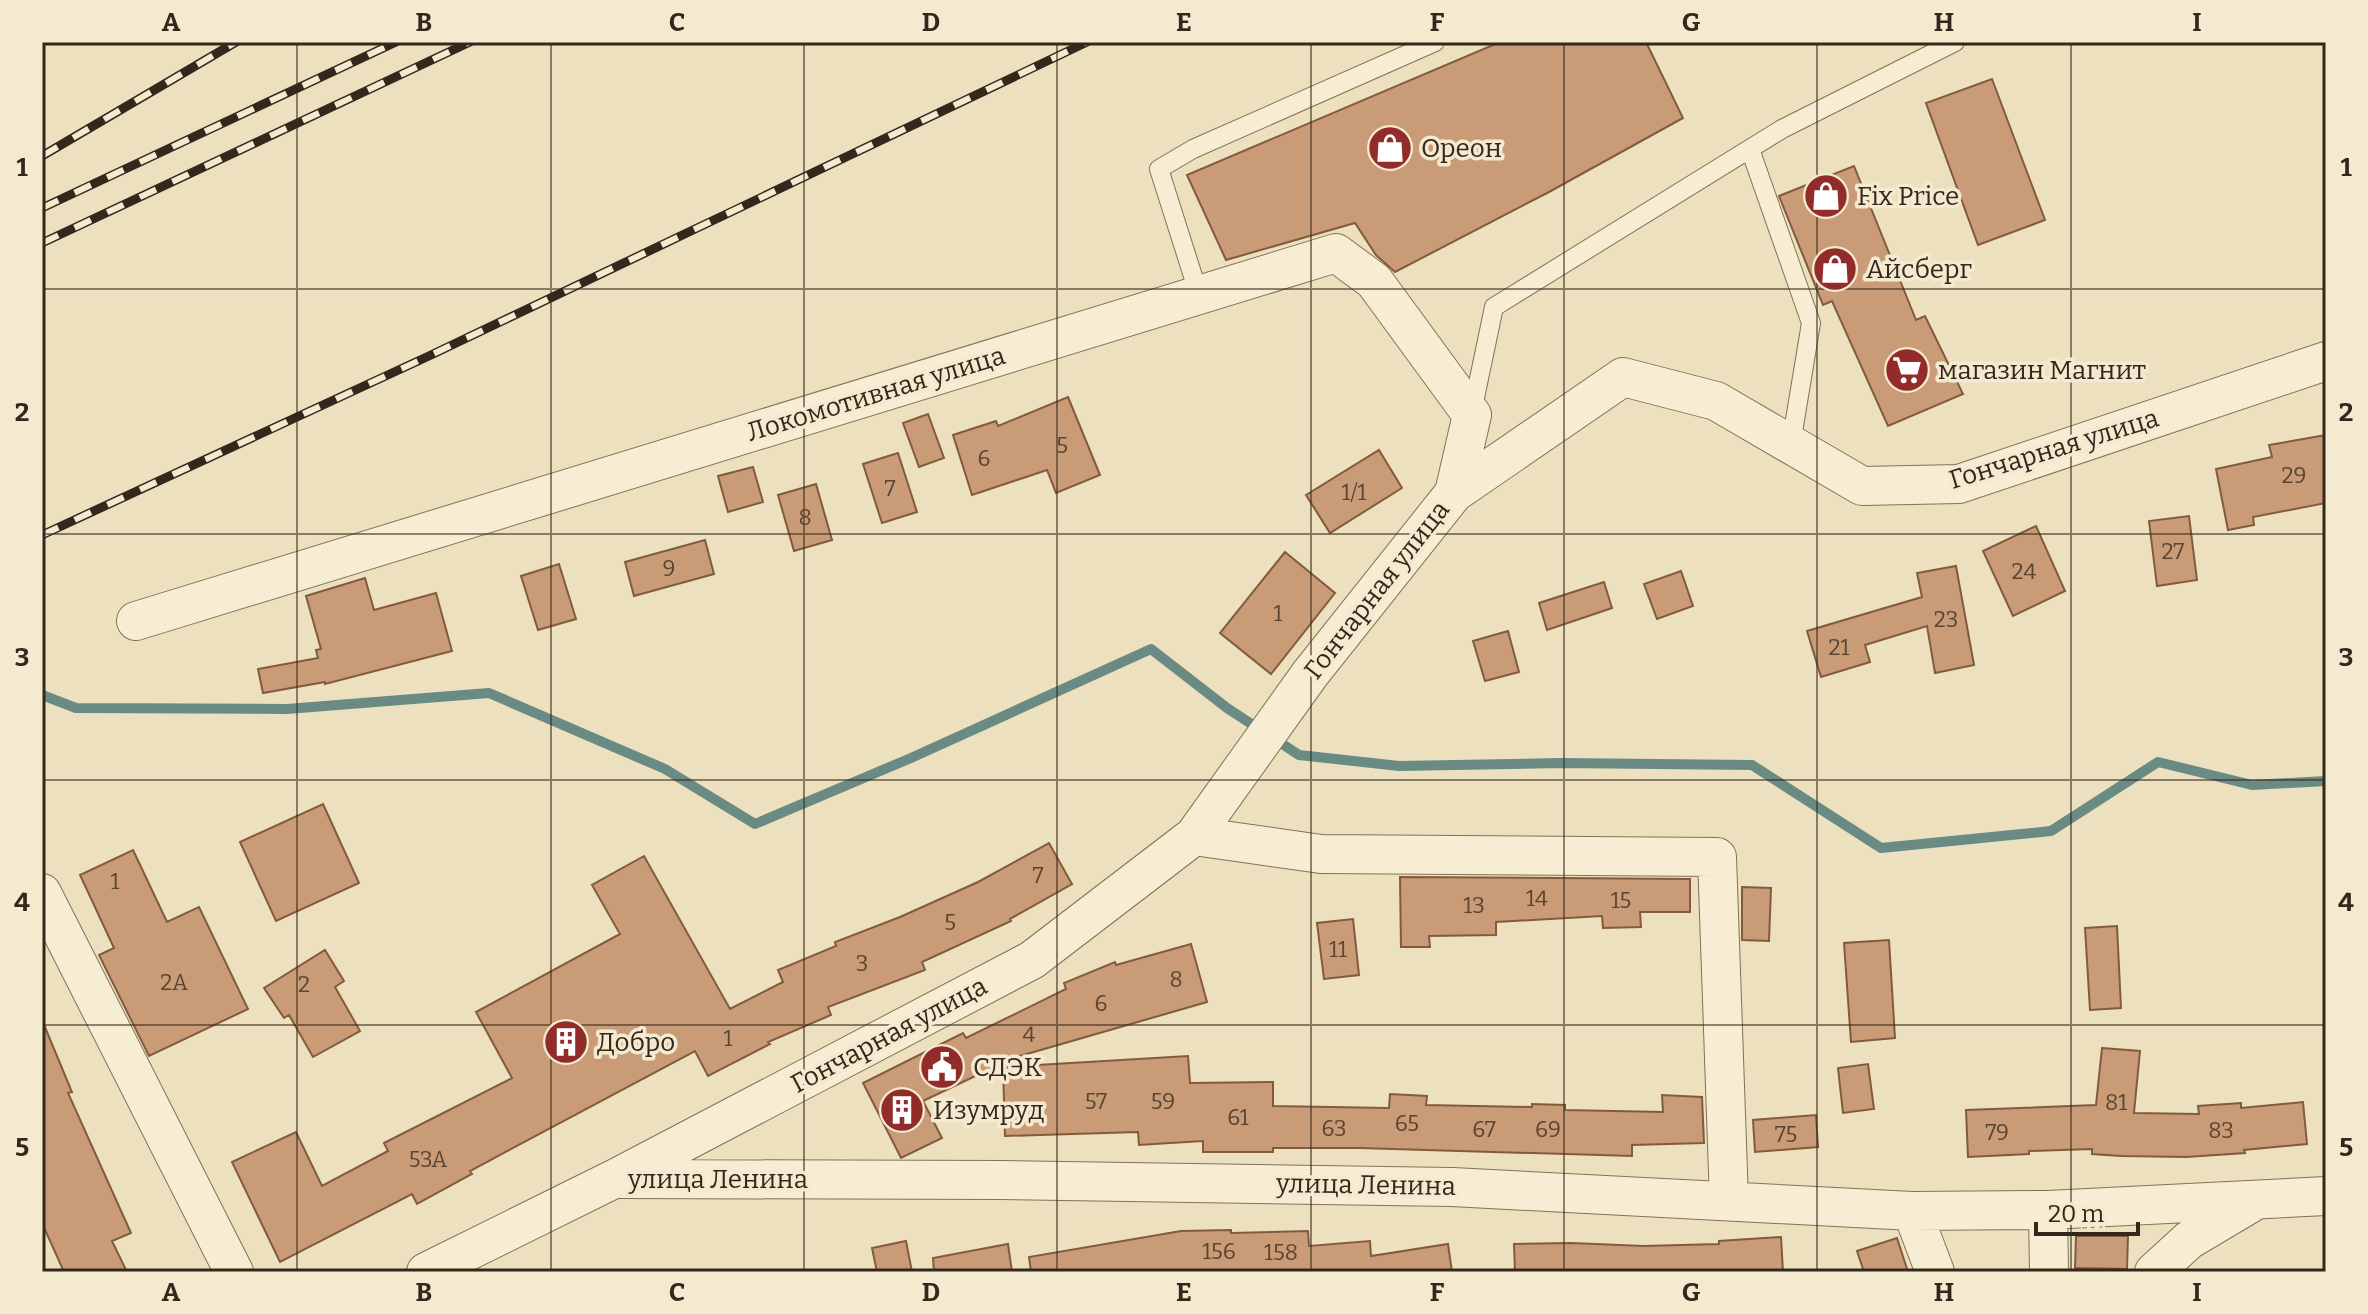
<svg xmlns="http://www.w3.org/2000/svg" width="2368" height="1314" viewBox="0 0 2368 1314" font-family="Bitter,serif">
<rect width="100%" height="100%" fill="#ece0bf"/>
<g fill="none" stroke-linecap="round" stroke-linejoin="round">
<path stroke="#6a8b84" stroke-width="10" d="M42 695 76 708 287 709 489 693 665 769 755 824 911 758 1151 649 1227 708 1299 755 1399 766 1561 763 1752 765 1881 848 2051 831 2158 762 2252 785 2326 781"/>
</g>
<path fill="#c99b76" stroke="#825b3f" stroke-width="2" d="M1500 42H1646L1683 118 1549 192 1395 272 1376 255 1355 223 1226 260 1187 175Z
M1992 79 2045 220 1978 245 1926 103Z
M1854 166 1916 320 1925 316 1963 394 1888 426 1832 301 1823 305 1779 196Z
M1068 397 1100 475 1056 493 1047 470 972 495 953 435 996 421 998 426Z
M928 414 944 458 919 467 903 423Z
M2326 435V503L2253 517 2254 525 2228 530 2216 469 2272 457 2269 445Z
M1379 450 1402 488 1330 533 1306 495Z
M898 453 917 512 882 523 863 464Z
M753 467 763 502 728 512 718 476Z
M816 484 832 540 794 551 778 495Z
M2189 516 2197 580 2157 586 2149 521Z
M2036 526 2065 591 2013 616 1983 551Z
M705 540 714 574 634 596 625 562Z
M1285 552 1335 593 1271 674 1220 633Z
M559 564 576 619 538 630 521 576Z
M1956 566 1974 665 1935 673 1927 626 1865 645 1870 662 1821 677 1807 631 1922 597 1917 573Z
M1681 571 1693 606 1657 619 1644 584Z
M365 578 374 610 436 593 452 651 325 684V682L263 693 258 669 318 658 316 650 321 649 306 596Z
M1604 582 1612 608 1547 630 1539 603Z
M1508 631 1519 672 1485 681 1473 641Z
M323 804 359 883 276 921 240 842Z
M1049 843 1072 884 1010 919 1011 921 922 962 925 970 828 1007 831 1015 768 1042 770 1044 708 1076 695 1051 470 1171 472 1174 417 1204 412 1194 280 1262 232 1162 296 1132 322 1186 388 1151 384 1143 512 1078 476 1012 620 934 592 885 644 856 730 1009 783 982 778 970 836 946 835 942 900 917 978 882Z
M133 850 167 922 199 907 248 1009 149 1056 99 955 114 948 80 875Z
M1400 877 1690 879V912H1640L1641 927 1603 928 1602 916 1496 922V935L1429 936 1430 947H1401Z
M1742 887 1771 888 1769 941 1742 940Z
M1353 919 1359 975 1324 979 1317 923Z
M2117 926 2121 1008 2090 1010 2085 928Z
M1889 940 1895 1038 1851 1042 1844 943Z
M1191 944 1207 1002 1013 1058 923 1101 942 1138 901 1158 863 1083 963 1033 966 1038 1066 989 1064 983 1115 962 1116 965Z
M325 950 344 981 335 987 360 1031 313 1057 289 1015 284 1018 264 988Z
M42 1020 72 1092 68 1093 131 1233 112 1241 127 1272H64L42 1223Z
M2102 1048 2140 1051 2134 1113 2199 1114 2198 1106 2241 1103V1108L2303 1102 2307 1144 2244 1150 2245 1153 2186 1157 2121 1156 2092 1154V1149L2029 1151V1154L1968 1157 1966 1110 2096 1105Z
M1188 1056 1190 1083 1273 1082V1106L1389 1108 1390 1094 1427 1096 1426 1105 1532 1107V1104L1565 1105V1110L1663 1112 1662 1095 1702 1097 1704 1143 1632 1145V1156L1359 1148H1273V1152H1203V1141L1139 1145 1138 1132 1005 1136 1003 1067Z
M1868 1064 1874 1109 1843 1113 1838 1068Z
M1816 1115 1818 1147 1755 1152 1753 1120Z
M1231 1230V1233L1308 1231 1309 1246 1370 1241 1371 1256 1448 1244 1452 1272H1031L1029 1257 1181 1231Z
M2076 1236H2128L2127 1269 2075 1268Z
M1781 1237 1783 1272H1515L1514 1244 1571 1243 1644 1246 1719 1244V1241Z
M1897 1238 1908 1272H1864L1857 1251Z
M906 1241 912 1272H877L872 1248Z
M1008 1244 1012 1272H934L933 1258Z"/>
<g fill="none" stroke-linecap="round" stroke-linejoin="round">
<g stroke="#847158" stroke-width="20">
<path id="service" d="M1750 149 1811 323 1791 444
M1199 295 1159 169 1193 149 1435 42
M1472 412 1494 307 1782 129 1955 42"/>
</g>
<g stroke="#847158" stroke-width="40">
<path id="minor" d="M136 621 1336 253 1374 281 1472 415 1454 493
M1194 836 1321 854 1717 857 1729 1201
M42 893 234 1272
M621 1179 1001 1180 1452 1187 1912 1211 2048 1210 2326 1196
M2048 1210 2049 1272
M1912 1211 1935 1272
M426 1272 614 1179 1032 960 1194 836 1310 674 1454 493 1623 377 1716 401 1862 486 1959 484 2326 361
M2154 1272 2189 1240 2253 1202"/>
</g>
<use href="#service" stroke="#f7edd2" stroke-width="18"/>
<use href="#minor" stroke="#f7edd2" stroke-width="38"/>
<g stroke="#34281c" stroke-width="9">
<path id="rail" d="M42 156 236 42
M42 208 396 42
M42 243 470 42
M42 535 431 355 1087 42"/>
</g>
<use href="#rail" stroke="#f4eacf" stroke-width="6" stroke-dasharray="18" stroke-linecap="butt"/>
</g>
<path fill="none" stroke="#34281c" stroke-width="2" stroke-opacity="0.55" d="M297 42V1272M551 42V1272M804 42V1272M1057 42V1272M1311 42V1272M1564 42V1272M1817 42V1272M2071 42V1272M42 289H2326M42 534H2326M42 780H2326M42 1025H2326"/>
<defs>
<g id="shop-disc" transform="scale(2.3)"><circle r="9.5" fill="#912c2a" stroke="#f4eacf"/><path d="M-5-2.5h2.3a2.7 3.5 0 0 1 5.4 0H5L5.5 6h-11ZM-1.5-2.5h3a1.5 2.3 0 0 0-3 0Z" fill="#fff"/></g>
<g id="supermarket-disc" transform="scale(2.3)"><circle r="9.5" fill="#912c2a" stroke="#f4eacf"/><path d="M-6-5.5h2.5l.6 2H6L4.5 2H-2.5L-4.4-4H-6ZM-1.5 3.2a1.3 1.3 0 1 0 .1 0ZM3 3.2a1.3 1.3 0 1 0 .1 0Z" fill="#fff"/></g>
<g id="building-disc" transform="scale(2.3)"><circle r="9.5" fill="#912c2a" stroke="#f4eacf"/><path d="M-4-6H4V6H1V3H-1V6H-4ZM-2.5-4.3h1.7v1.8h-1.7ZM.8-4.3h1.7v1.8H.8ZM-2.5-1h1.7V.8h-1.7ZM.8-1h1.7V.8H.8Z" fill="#fff"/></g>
<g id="civic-disc" transform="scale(2.3)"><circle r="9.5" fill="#912c2a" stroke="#f4eacf"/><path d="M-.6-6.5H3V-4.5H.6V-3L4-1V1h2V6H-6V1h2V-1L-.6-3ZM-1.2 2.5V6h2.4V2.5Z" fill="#fff"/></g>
</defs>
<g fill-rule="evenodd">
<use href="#shop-disc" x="1390" y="148"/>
<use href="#shop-disc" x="1826" y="196"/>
<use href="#shop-disc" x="1835" y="269"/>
<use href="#supermarket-disc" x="1907" y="370"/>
<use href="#building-disc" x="566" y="1042"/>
<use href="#civic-disc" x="942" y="1067"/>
<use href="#building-disc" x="902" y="1110"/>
</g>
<g text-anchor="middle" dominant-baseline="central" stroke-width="7" stroke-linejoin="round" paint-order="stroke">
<g font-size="22" fill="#594532">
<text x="1062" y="445">5</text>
<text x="984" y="458">6</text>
<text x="2294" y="475">29</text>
<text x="890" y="488">7</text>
<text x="1354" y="492">1/1</text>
<text x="805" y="517">8</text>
<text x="2173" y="551">27</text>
<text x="669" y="568">9</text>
<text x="2024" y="571">24</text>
<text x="1278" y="613">1</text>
<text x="1946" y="619">23</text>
<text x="1839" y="647">21</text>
<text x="1038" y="875">7</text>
<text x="115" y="881">1</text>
<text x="1537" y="898">14</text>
<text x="1621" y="900">15</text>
<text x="1474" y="905">13</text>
<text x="950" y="922">5</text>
<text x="1338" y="949">11</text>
<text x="862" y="963">3</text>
<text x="1176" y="979">8</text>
<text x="174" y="982">2А</text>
<text x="304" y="984">2</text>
<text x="1101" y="1003">6</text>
<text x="1029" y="1034">4</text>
<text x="728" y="1038">1</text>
<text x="1096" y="1101">57</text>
<text x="1163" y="1101">59</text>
<text x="2116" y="1102">81</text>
<text x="1238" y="1117">61</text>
<text x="1407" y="1123">65</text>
<text x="1334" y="1128">63</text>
<text x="1484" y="1129">67</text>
<text x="1548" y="1129">69</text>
<text x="2221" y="1130">83</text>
<text x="1997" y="1132">79</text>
<text x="1786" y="1134">75</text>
<text x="428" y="1159">53А</text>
<text x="1219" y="1251">156</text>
<text x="1281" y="1252">158</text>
</g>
<g font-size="26" fill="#34281c" stroke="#f4eacf" text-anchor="start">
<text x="1421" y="148">Ореон</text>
<text x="1857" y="196">Fix Price</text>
<text x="1866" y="269">Айсберг</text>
<text x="1938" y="370">магазин Магнит</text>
<text x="597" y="1042">Добро</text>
<text x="973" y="1067">СДЭК</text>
<text x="933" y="1110">Изумруд</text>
</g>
<g font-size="26" fill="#34281c" stroke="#f4eacf">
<text transform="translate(876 394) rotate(-17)">Локомотивная улица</text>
<text transform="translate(2054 449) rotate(-17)">Гончарная улица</text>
<text transform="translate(1377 590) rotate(-52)">Гончарная улица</text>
<text transform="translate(889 1035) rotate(-28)">Гончарная улица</text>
<text x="718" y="1179">улица Ленина</text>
<text transform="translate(1366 1185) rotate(1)">улица Ленина</text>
</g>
</g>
<rect width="2368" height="1314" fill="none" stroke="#f4eacf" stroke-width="88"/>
<path d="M2036 1222v12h102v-12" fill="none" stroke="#34281c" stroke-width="4"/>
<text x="2048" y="1222" font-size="24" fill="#34281c" stroke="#f4eacf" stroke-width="6" paint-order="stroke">20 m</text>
<rect x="44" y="44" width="2280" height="1226" fill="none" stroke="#34281c" stroke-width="3"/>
<g font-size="26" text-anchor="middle" font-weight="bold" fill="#34281c">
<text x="171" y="31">A</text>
<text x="424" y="31">B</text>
<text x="677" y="31">C</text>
<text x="931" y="31">D</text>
<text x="1184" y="31">E</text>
<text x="1437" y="31">F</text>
<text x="1691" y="31">G</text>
<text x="1944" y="31">H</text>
<text x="2197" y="31">I</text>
<text x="22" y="176">1</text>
<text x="2346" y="176">1</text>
<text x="22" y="421">2</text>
<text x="2346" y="421">2</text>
<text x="22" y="666">3</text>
<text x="2346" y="666">3</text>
<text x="22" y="911">4</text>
<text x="2346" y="911">4</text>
<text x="22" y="1156">5</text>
<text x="2346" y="1156">5</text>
<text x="171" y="1301">A</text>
<text x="424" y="1301">B</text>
<text x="677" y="1301">C</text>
<text x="931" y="1301">D</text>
<text x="1184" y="1301">E</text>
<text x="1437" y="1301">F</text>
<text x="1691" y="1301">G</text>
<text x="1944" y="1301">H</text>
<text x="2197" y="1301">I</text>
</g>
</svg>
